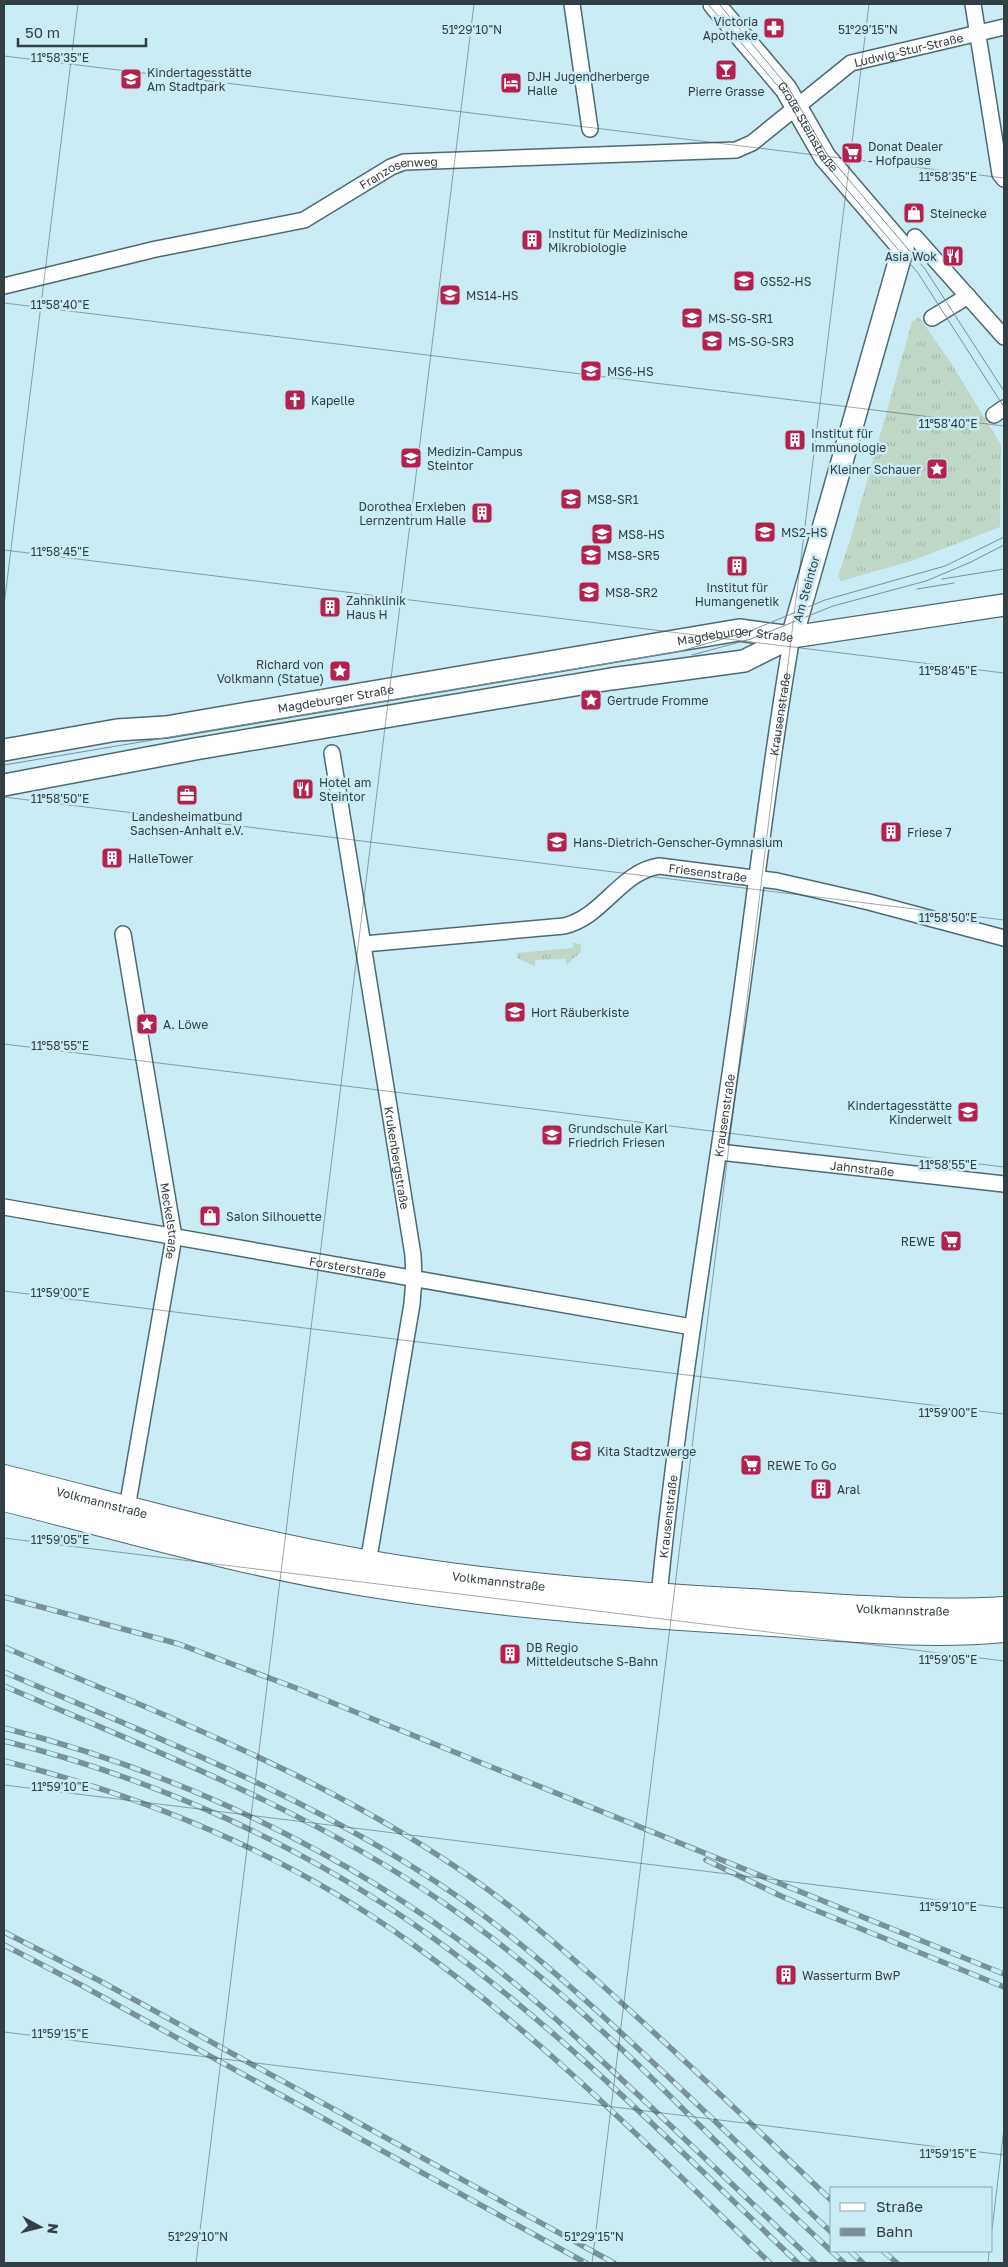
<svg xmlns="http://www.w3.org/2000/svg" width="1008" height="2267" viewBox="0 0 1008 2267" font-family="'Golos Text',sans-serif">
<defs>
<pattern id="grass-tufts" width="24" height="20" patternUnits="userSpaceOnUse" patternTransform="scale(1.25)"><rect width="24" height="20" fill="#c0d6c7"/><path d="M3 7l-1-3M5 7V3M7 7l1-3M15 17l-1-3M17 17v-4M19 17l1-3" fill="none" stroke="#a5b9ac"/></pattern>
</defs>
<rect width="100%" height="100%" fill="#caecf5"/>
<path fill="url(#grass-tufts)" d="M919 317 951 363 1001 445 1000 527 911 561 841 581 838 576 852 534 912 322Z
M573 942 581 945V952L566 965V959L535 960V966L517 958V953L573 948Z"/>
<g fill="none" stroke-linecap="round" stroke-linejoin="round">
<g stroke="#4c6a72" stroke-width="18">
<g id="street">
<path d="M572 4 590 129"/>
<path d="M973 4 1000 174 1004 179"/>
<path d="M915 237 1004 337"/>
<path id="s1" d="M4 286 156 249 304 220 391 167 404 162 736 150 752 143 851 63 1004 27"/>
<path d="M932 318 968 296"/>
<path d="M994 415 1004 408"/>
<path id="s2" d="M332 753 413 1255 414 1279 412 1304 368 1563"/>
<path id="s3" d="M123 934 174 1237 127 1508"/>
<path id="s4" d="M364 944 564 926C603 917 620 872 659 866L777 881 869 902 1004 938"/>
<path id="s5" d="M719 1152 1004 1184"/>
<path id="s6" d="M4 1207 692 1327"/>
<path id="s7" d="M659 1596C677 1412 708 1229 734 1046 754 910 768 773 792 637"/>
</g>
</g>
<g stroke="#4c6a72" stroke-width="24">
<g id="secondary">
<path id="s8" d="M714 4 786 89 825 157 903 248 792 637"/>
<path id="s9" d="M4 750 117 730 166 727 739 630 792 637 1004 605"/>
<path d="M4 785 195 749 497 698 611 679 744 661 792 637"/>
</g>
</g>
<g stroke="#4c6a72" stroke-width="26">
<g id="primary">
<path id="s10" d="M4 1477C124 1507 243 1541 365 1562 492 1584 621 1594 750 1601 835 1606 919 1614 1004 1609"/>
<path d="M4 1499C124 1529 243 1564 365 1584 494 1605 625 1615 755 1623 838 1628 922 1638 1004 1630"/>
</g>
</g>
<use href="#street" stroke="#fff" stroke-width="15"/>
<use href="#secondary" stroke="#fff" stroke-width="21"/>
<use href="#primary" stroke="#fff" stroke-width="24"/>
<path stroke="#7a9197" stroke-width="1" d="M708 4 783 92 821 159 918 273 1004 407
M719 4 788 87 827 154 925 269 1004 391
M942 579 1004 569
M917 589 954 583
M692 655 751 639 833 606 926 581 971 562 1004 545
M4 765 681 651 750 631 825 600 945 566 1004 537"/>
<g stroke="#7a9197" stroke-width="5.5">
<path id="rail" d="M4 1597 179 1644 296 1688 1004 1974
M4 1647C167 1717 338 1781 483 1886 538 1926 587 1971 637 2017 703 2077 767 2139 832 2201
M4 1672C157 1738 316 1799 454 1894 513 1935 566 1982 618 2030 691 2097 761 2166 832 2233
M4 1686C155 1751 312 1811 448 1906 529 1962 603 2029 672 2098 728 2154 786 2209 844 2263
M4 1728C178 1772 344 1851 487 1961 544 2006 597 2056 650 2106 705 2158 760 2211 815 2263
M4 1741C154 1778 303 1845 429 1935 563 2031 679 2150 798 2263
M4 1761C148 1797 290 1856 411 1943 542 2037 655 2152 770 2263
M706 1860 783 1897 1004 1987
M4 1932 102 1982 614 2263
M4 1945 81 1985 586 2263
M850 2251 863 2263
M883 2251 897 2263"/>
</g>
<use href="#rail" stroke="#caecf5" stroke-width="4" stroke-dasharray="11" stroke-linecap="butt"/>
</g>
<path fill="none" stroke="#323f43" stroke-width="1" stroke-opacity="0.45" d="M4 56 1004 178M4 303 1004 426M4 550 1004 673M4 606 78 4M4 797 1004 920M4 1044 1004 1167M4 1291 1004 1414M4 1538 1004 1661M4 1785 1004 1908M4 2032 1004 2155M992 2230 1004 2128M196 2263 474 4M592 2263 869 4M988 2263 989 2251"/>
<defs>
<g id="pharmacy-square" transform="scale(1.125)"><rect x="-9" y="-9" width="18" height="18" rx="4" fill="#b3224f" stroke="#caecf5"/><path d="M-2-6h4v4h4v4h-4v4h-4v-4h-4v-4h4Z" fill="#fff"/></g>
<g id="bar-square" transform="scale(1.125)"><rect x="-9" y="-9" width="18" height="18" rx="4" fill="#b3224f" stroke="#caecf5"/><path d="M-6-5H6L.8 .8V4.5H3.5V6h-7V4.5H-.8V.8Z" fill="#fff"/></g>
<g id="school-square" transform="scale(1.125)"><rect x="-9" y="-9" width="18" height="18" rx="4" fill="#b3224f" stroke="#caecf5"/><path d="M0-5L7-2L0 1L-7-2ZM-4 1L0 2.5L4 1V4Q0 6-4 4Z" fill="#fff"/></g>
<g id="hotel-square" transform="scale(1.125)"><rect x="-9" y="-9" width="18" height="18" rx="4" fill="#b3224f" stroke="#caecf5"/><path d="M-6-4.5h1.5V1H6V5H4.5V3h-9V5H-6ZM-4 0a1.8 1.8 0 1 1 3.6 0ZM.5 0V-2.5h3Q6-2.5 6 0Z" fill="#fff"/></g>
<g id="supermarket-square" transform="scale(1.125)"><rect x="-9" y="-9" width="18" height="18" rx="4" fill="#b3224f" stroke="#caecf5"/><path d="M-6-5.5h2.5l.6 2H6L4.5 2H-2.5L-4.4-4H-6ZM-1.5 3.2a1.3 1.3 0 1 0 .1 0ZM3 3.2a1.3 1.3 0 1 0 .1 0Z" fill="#fff"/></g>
<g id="shop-square" transform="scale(1.125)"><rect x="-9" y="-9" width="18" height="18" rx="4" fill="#b3224f" stroke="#caecf5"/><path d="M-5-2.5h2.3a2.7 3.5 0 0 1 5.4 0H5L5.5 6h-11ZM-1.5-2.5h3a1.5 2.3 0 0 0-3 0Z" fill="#fff"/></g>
<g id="building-square" transform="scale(1.125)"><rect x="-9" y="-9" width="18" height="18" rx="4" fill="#b3224f" stroke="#caecf5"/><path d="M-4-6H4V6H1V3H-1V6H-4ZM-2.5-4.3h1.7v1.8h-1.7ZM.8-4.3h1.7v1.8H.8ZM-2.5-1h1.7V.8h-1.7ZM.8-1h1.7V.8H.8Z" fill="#fff"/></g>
<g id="restaurant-square" transform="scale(1.125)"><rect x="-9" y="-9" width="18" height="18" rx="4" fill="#b3224f" stroke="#caecf5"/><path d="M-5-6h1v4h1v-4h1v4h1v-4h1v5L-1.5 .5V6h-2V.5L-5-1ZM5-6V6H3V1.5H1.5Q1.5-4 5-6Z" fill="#fff"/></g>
<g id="university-square" transform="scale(1.125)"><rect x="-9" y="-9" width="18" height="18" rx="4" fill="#b3224f" stroke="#caecf5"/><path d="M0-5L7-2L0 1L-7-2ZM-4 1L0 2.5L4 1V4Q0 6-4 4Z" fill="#fff"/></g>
<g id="church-square" transform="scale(1.125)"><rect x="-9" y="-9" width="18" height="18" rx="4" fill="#b3224f" stroke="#caecf5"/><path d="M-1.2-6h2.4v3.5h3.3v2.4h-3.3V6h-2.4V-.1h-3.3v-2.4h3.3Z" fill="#fff"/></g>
<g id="sight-square" transform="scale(1.125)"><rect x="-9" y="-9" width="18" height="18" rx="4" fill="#b3224f" stroke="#caecf5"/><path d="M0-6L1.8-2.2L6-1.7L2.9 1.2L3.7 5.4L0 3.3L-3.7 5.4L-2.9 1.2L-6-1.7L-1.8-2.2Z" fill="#fff"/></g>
<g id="office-square" transform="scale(1.125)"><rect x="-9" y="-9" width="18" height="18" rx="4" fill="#b3224f" stroke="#caecf5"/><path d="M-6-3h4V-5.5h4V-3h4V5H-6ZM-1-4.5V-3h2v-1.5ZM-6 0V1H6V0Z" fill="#fff"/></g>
</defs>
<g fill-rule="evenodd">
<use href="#pharmacy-square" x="774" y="28"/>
<use href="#bar-square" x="726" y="70"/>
<use href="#school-square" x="131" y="79"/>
<use href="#hotel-square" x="511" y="83"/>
<use href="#supermarket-square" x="852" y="153"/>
<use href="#shop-square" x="914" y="213"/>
<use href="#building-square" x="532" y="240"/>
<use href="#restaurant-square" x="953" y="256"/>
<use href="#university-square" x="744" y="281"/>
<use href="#university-square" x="450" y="295"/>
<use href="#university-square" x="692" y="318"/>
<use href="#university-square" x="712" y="341"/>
<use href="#university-square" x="591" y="371"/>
<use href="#church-square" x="295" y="400"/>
<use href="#building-square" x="795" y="440"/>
<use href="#university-square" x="411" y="458"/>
<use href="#sight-square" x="937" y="469"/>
<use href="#university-square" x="571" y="499"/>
<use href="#building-square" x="482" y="513"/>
<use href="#university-square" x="765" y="532"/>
<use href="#university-square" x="602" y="534"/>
<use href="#university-square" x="591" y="555"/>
<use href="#building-square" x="737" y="566"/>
<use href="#university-square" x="589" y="592"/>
<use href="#building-square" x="330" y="607"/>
<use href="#sight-square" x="340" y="671"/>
<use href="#sight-square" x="591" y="700"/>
<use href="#restaurant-square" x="303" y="789"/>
<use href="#office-square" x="187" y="795"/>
<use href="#building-square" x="891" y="832"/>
<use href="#school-square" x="557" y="842"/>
<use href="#building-square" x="112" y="858"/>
<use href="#school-square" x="515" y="1012"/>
<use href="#sight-square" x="147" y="1024"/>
<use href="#school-square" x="968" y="1112"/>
<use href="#school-square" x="552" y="1135"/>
<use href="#shop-square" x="210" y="1216"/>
<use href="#supermarket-square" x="951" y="1241"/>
<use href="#school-square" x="581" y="1451"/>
<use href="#supermarket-square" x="751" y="1465"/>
<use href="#building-square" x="821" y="1489"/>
<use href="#building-square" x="510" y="1654"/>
<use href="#building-square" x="786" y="1975"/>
</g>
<g text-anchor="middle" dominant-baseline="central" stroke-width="5" stroke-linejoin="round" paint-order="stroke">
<g font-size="12" fill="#323f43" stroke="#caecf5" text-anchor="start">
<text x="758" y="21" text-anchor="end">Victoria<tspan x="758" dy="14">Apotheke</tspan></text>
<text x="147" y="72">Kindertagesstätte<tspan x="147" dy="14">Am Stadtpark</tspan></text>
<text x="527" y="76">DJH Jugendherberge<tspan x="527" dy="14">Halle</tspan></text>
<text x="726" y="91" text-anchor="middle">Pierre Grasse</text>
<text x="868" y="146">Donat Dealer<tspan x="868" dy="14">- Hofpause</tspan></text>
<text x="930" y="213">Steinecke</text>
<text x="548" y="233">Institut für Medizinische<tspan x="548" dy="14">Mikrobiologie</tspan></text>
<text x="937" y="256" text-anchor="end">Asia Wok</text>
<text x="760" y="281">GS52-HS</text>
<text x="466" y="295">MS14-HS</text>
<text x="708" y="318">MS-SG-SR1</text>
<text x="728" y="341">MS-SG-SR3</text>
<text x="607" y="371">MS6-HS</text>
<text x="311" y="400">Kapelle</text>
<text x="811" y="433">Institut für<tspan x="811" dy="14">Immunologie</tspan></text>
<text x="427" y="451">Medizin-Campus<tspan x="427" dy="14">Steintor</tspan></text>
<text x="921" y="469" text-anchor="end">Kleiner Schauer</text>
<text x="587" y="499">MS8-SR1</text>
<text x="466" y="506" text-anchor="end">Dorothea Erxleben<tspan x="466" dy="14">Lernzentrum Halle</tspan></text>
<text x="781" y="532">MS2-HS</text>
<text x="618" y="534">MS8-HS</text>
<text x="607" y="555">MS8-SR5</text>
<text x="737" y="587" text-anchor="middle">Institut für<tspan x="737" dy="14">Humangenetik</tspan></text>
<text x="605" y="592">MS8-SR2</text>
<text x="346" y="600">Zahnklinik<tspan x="346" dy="14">Haus H</tspan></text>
<text x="324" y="664" text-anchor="end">Richard von<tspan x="324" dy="14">Volkmann (Statue)</tspan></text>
<text x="607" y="700">Gertrude Fromme</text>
<text x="319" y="782">Hotel am<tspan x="319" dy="14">Steintor</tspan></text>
<text x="187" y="816" text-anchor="middle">Landesheimatbund<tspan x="187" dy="14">Sachsen-Anhalt e.V.</tspan></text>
<text x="907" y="832">Friese 7</text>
<text x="573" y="842">Hans-Dietrich-Genscher-Gymnasium</text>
<text x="128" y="858">HalleTower</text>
<text x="531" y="1012">Hort Räuberkiste</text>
<text x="163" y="1024">A. Löwe</text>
<text x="952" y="1105" text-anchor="end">Kindertagesstätte<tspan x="952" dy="14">Kinderwelt</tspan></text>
<text x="568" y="1128">Grundschule Karl<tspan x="568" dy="14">Friedrich Friesen</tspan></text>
<text x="226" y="1216">Salon Silhouette</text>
<text x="935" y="1241" text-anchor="end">REWE</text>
<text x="597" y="1451">Kita Stadtzwerge</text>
<text x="767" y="1465">REWE To Go</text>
<text x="837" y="1489">Aral</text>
<text x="526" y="1647">DB Regio<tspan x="526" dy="14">Mitteldeutsche S-Bahn</tspan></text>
<text x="802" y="1975">Wasserturm BwP</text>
</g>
<g font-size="12" fill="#323f43" stroke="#caecf5">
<text stroke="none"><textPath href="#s1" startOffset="959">Ludwig-Stur-Straße</textPath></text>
<text stroke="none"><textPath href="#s8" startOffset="155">Große Steinstraße</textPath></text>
<text stroke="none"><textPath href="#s1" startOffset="415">Franzosenweg</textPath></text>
<text transform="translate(806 589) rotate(-74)">Am Steintor</text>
<text stroke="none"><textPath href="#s9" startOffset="741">Magdeburger Straße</textPath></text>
<text stroke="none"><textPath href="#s9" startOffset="336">Magdeburger Straße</textPath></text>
<text stroke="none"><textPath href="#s7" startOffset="890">Krausenstraße</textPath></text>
<text stroke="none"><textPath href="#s4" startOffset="364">Friesenstraße</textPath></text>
<text stroke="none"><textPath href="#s7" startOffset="485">Krausenstraße</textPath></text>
<text stroke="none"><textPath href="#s2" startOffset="410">Krukenbergstraße</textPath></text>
<text stroke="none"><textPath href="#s5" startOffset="144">Jahnstraße</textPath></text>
<text stroke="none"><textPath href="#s3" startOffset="291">Meckelstraße</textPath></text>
<text stroke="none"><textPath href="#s6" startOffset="349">Forsterstraße</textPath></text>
<text stroke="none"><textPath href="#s10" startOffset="101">Volkmannstraße</textPath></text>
<text stroke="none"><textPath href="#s7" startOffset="80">Krausenstraße</textPath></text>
<text stroke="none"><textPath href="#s10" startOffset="506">Volkmannstraße</textPath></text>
<text stroke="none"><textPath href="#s10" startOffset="911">Volkmannstraße</textPath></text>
</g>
</g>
<g font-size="12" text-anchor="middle" fill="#323f43" stroke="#caecf5" stroke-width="5" stroke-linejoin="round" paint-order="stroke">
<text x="472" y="34">51°29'10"N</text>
<text x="868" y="34">51°29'15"N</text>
<text x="60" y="62">11°58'35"E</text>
<text x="948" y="181">11°58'35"E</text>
<text x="60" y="309">11°58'40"E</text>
<text x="948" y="428">11°58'40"E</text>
<text x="60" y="556">11°58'45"E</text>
<text x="948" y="675">11°58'45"E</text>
<text x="60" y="803">11°58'50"E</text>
<text x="948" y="922">11°58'50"E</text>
<text x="60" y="1050">11°58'55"E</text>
<text x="948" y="1169">11°58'55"E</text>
<text x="60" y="1297">11°59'00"E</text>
<text x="948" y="1417">11°59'00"E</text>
<text x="60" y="1544">11°59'05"E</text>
<text x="948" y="1664">11°59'05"E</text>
<text x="60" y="1791">11°59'10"E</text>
<text x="948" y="1911">11°59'10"E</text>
<text x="60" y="2038">11°59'15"E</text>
<text x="948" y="2158">11°59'15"E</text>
<text x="198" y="2241">51°29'10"N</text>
<text x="594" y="2241">51°29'15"N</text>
</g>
<rect width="1008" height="2267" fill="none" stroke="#323f43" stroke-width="10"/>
<rect x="830" y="2187" width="162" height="65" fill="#caecf5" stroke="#8da7ae"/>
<rect x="840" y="2203" width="25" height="8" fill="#ffffff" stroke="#8da7ae"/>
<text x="876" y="2212" font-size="15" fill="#323f43">Straße</text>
<rect x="840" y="2228" width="25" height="8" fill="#7a9197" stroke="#8da7ae"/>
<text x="876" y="2237" font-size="15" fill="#323f43">Bahn</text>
<g transform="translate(40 2227) rotate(97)" stroke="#caecf5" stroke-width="4" paint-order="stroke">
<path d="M0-4L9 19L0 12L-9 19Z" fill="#323f43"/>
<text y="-8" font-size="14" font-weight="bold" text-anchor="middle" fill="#323f43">N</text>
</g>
<path d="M18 38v8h128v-8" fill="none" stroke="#323f43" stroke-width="2.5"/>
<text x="25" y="38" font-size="15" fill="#323f43" stroke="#caecf5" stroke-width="4" paint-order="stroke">50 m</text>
</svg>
